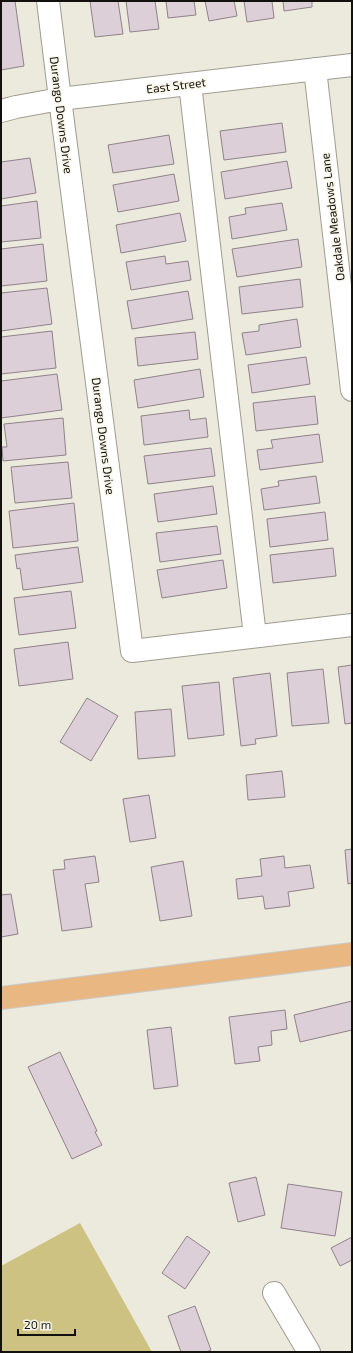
<svg xmlns="http://www.w3.org/2000/svg" width="353" height="1353" viewBox="0 0 353 1353" font-family="'Exo 2',sans-serif">
<rect width="100%" height="100%" fill="#eceadc"/>
<path fill="#cec282" d="M80 1223 152 1352H1V1266Z"/>
<path fill="#ddcfd7" stroke="#8f828a" d="M1 1H15L24 66 1 70Z
M90 1H118L123 34 95 37Z
M126 1H155L159 29 130 32Z
M166 1H194L196 15 168 18Z
M205 1H234L237 16 209 21Z
M244 1H272L274 18 247 22Z
M283 1H312V7L284 11Z
M282 123 286 152 224 160 220 131Z
M169 135 174 164 113 173 108 145Z
M30 158 36 193 1 199V162Z
M287 161 292 188 225 199 221 172Z
M174 174 179 201 118 212 113 185Z
M37 201 41 238 1 242V206Z
M282 203 287 230 232 239 229 217 246 214 245 208Z
M180 213 186 241 121 253 116 225Z
M298 239 302 267 237 277 232 249Z
M43 244 47 281 1 286V249Z
M165 256 166 264 188 261 191 280 131 290 126 262Z
M300 279 303 307 242 314 239 287Z
M47 288 52 324 1 331V293Z
M188 291 193 319 132 329 127 301Z
M297 319 301 347 246 355 242 333 259 331V325Z
M52 331 56 368 1 374V337Z
M195 332 198 359 138 366 135 338Z
M306 357 310 384 252 393 248 365Z
M200 369 204 397 138 408 134 380Z
M57 374 62 410 1 418V381Z
M315 396 318 424 256 431 253 403Z
M189 410 190 420 206 418 208 437 144 445 141 416Z
M63 418 66 455 3 461 2 447H7L4 424Z
M319 434 323 462 260 470 257 450 273 448 271 440Z
M211 448 215 476 148 484 144 456Z
M68 462 72 498 15 503 11 467Z
M316 476 320 503 264 510 261 489 279 486 278 481Z
M213 486 217 514 158 522 154 494Z
M74 503 78 541 13 548 9 511Z
M325 512 328 540 270 547 267 519Z
M217 526 221 554 160 562 156 533Z
M78 547 83 582 23 590 20 568 17 569 15 555Z
M333 548 336 576 273 583 270 555Z
M223 560 227 588 162 598 157 570Z
M71 591 76 628 19 635 14 598Z
M68 642 73 679 19 686 14 649Z
M352 665V723L345 724 338 667Z
M323 669 329 723 292 726 287 673Z
M270 673 277 736 255 739 256 744 241 746 233 678Z
M219 682 224 735 188 739 182 686Z
M87 698 118 716 91 761 60 742Z
M171 709 175 756 138 759 135 712Z
M282 771 285 797 248 800 246 775Z
M149 795 156 838 130 842 123 799Z
M352 849V883L348 884 345 850Z
M95 856 99 882 85 884 92 927 62 931 53 870 65 869 64 860Z
M284 856 285 868 310 865 314 888 288 892 290 906 265 909 263 896 238 899 236 879 262 876 260 859Z
M183 861 192 916 160 921 151 867Z
M11 894 18 934 1 937V895Z
M352 1001V1030L300 1042 294 1015Z
M285 1010 287 1029 271 1031 272 1045 258 1047 260 1061 235 1064 229 1017Z
M171 1027 178 1086 154 1089 147 1030Z
M60 1052 97 1131 95 1132 102 1145 72 1159 28 1067Z
M256 1177 265 1215 238 1222 229 1183Z
M288 1184 342 1192 335 1236 281 1228Z
M187 1236 210 1252 185 1289 162 1273Z
M352 1237V1260L340 1266 331 1248Z
M195 1306 211 1350 206 1352H181L168 1316Z"/>
<g fill="none" stroke-linecap="round" stroke-linejoin="round">
<g stroke="#9e9c90" stroke-width="24">
<path id="minor" d="M48 1 60 99 132 651 352 625
M315 69 352 390
M190 84 255 636
M1 111 16 107 60 99 352 65
M274 1293 309 1352"/>
</g>
<g stroke="#cbcbca" stroke-width="24">
<path id="major" d="M1 998 352 954"/>
</g>
<use href="#minor" stroke="#fff" stroke-width="22"/>
<use href="#major" stroke="#e9b782" stroke-width="22"/>
</g>
<g text-anchor="middle" dominant-baseline="central" stroke-width="3" stroke-linejoin="round" paint-order="stroke">
<g font-size="12" fill="#12110d" stroke="#f9f7e9">
<text transform="translate(176 85) rotate(-7)">East Street</text>
<text transform="translate(62 115) rotate(83)">Durango Downs Drive</text>
<text transform="translate(332 217) rotate(-97)">Oakdale Meadows Lane</text>
<text transform="translate(104 436) rotate(83)">Durango Downs Drive</text>
</g>
</g>
<rect width="353" height="1353" fill="none" stroke="#12110d" stroke-width="4"/>
<path d="M18 1329v6h57v-6" fill="none" stroke="#12110d" stroke-width="2"/>
<text x="24" y="1329" font-size="12" fill="#12110d" stroke="#f9f7e9" stroke-width="3" paint-order="stroke">20 m</text>
</svg>
